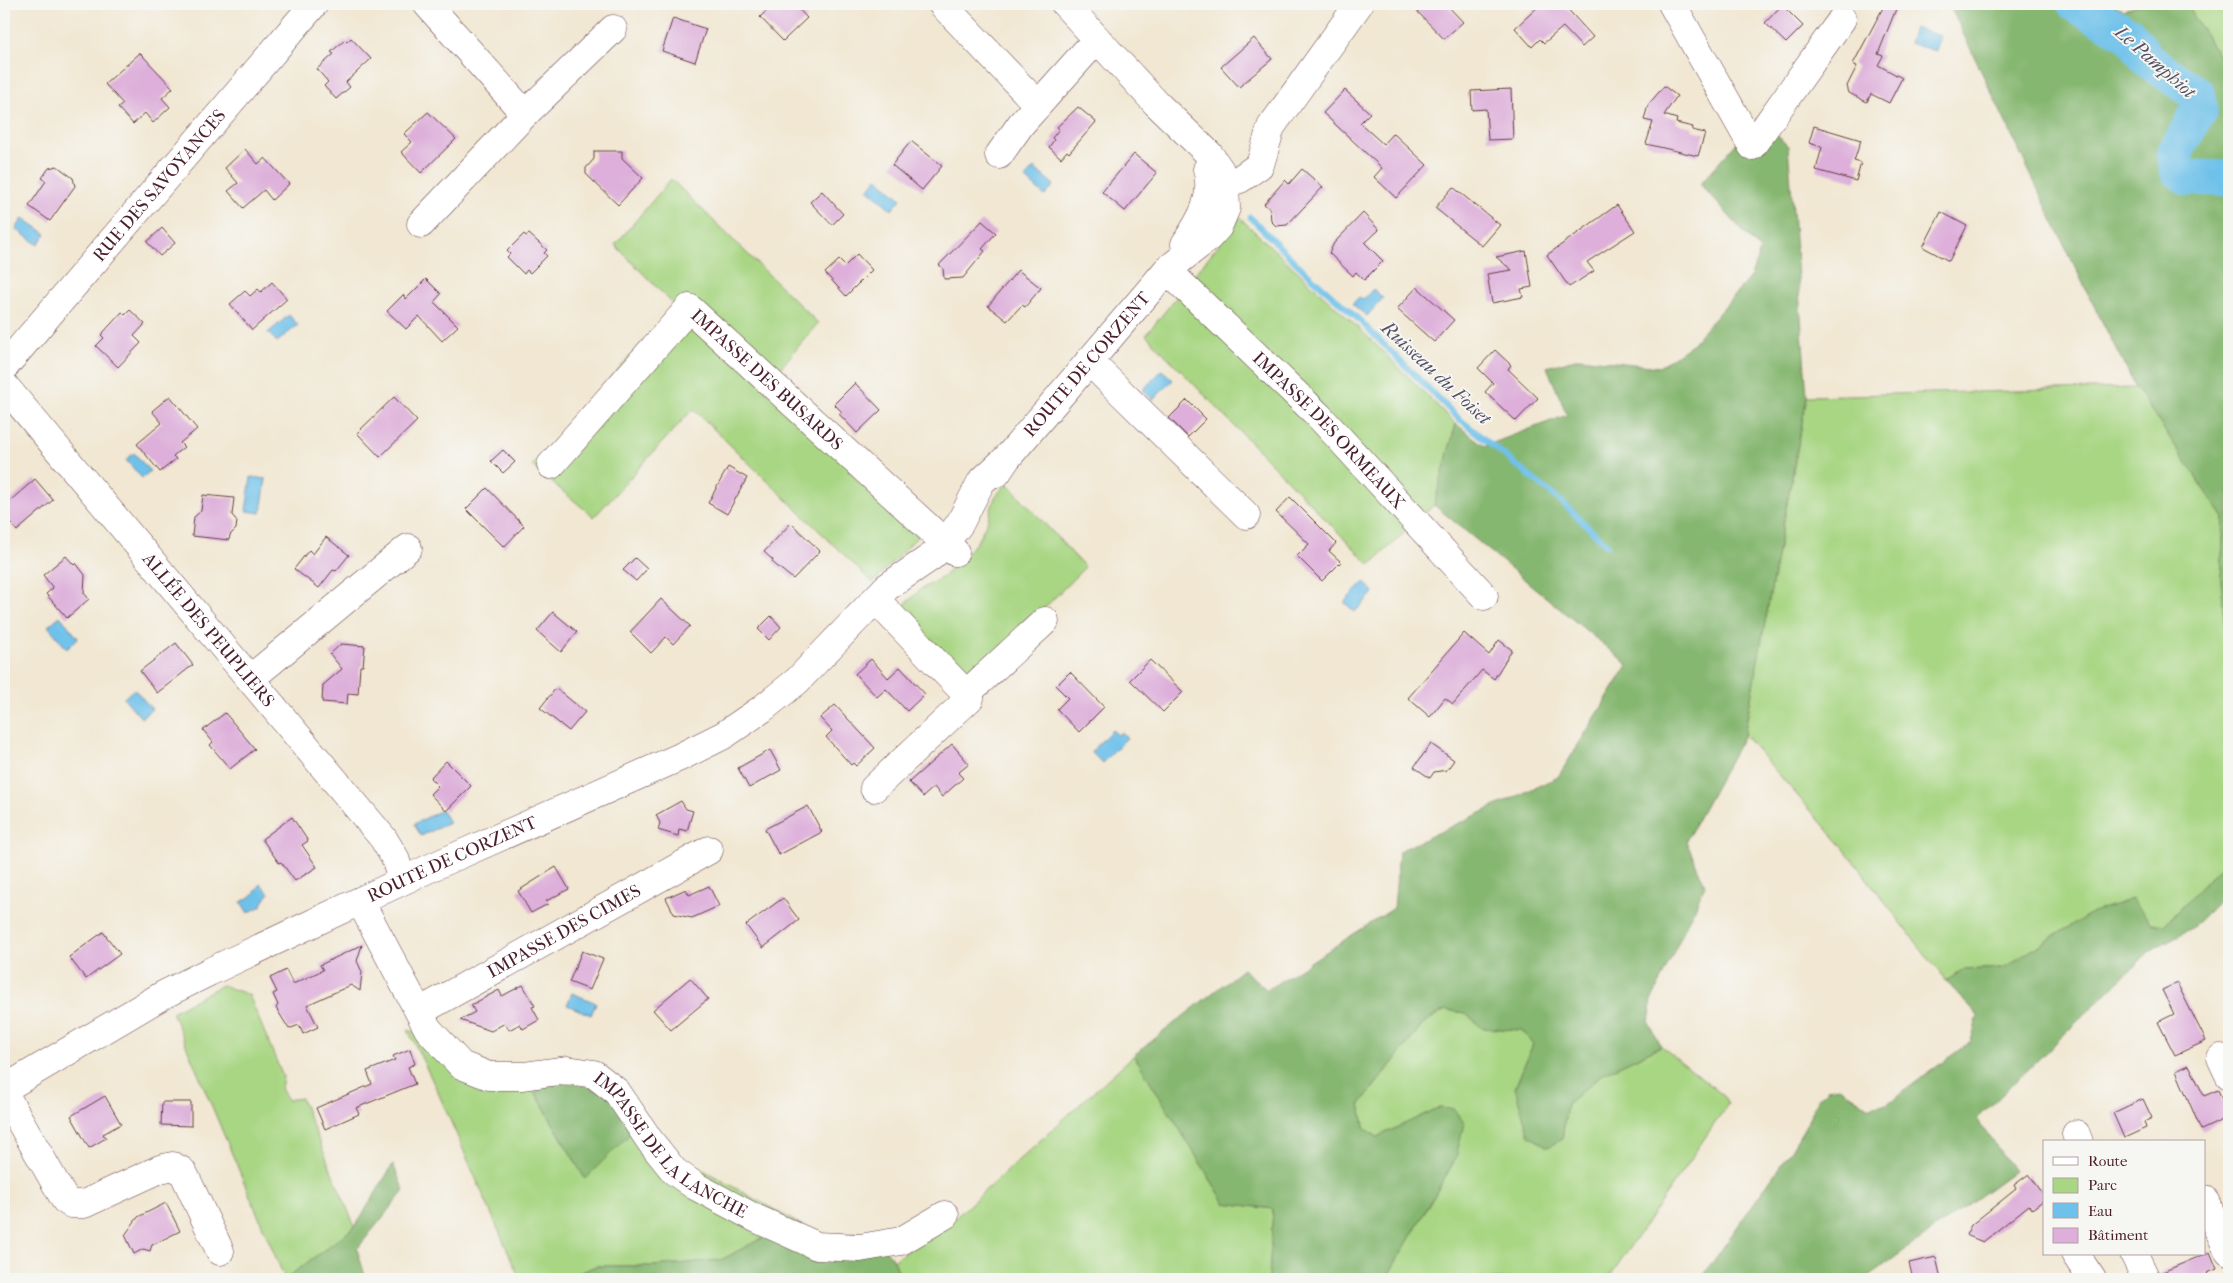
<svg xmlns="http://www.w3.org/2000/svg" width="2233" height="1283" viewBox="0 0 2233 1283" font-family="'IM FELL French Canon',serif">
<rect width="100%" height="100%" fill="#f6f6f2"/>
<filter id="ink" filterUnits="userSpaceOnUse"><feTurbulence type="fractalNoise" baseFrequency=".02" numOctaves="2"/><feDisplacementMap in="SourceGraphic" scale="10" xChannelSelector="R" yChannelSelector="G"/><feConvolveMatrix kernelMatrix="1 2 1 2 8 2 1 2 1" color-interpolation-filters="sRGB"/></filter>
<filter id="wash" filterUnits="userSpaceOnUse"><feTurbulence type="fractalNoise" baseFrequency=".0096" numOctaves="4" result="noise"/><feDisplacementMap in="SourceGraphic" scale="20" xChannelSelector="R" yChannelSelector="G"/><feGaussianBlur stdDeviation="1.12" result="paint"/><feColorMatrix in="noise" values="0 0 0 0 0 0 0 0 0 0 0 0 0 0 0 0 0 1.4 0 .05"/><feComposite in="paint" operator="in"/></filter>
<g filter="url(#wash)">
<rect width="100%" height="100%" fill="#f1e7d2"/>
<path fill="#a8d683" stroke="#797a57" d="M2186 4H2229V72Z
M671 179 818 323 773 377 920 534 873 583 693 409 594 517 532 466 675 306 615 245Z
M1240 218 1365 334 1456 424 1434 505 1370 565 1146 335Z
M2136 388 2224 518 2221 579 2225 636 2229 642V858L2164 925 2093 912 2003 968 1964 970 1946 981 1841 845 1744 735 1807 396Z
M1007 483 1085 567 973 680 900 609 921 589 943 577 977 542 987 522 995 497Z
M222 985 249 995 283 1077 281 1088 287 1100 301 1098 355 1227 285 1279 172 1012Z
M1445 1010 1466 1013 1482 1028 1522 1030 1533 1044 1515 1088 1562 1139 1567 1104 1602 1074 1661 1046 1724 1096 1728 1104 1608 1279H1386L1456 1158 1438 1108 1377 1137 1364 1127 1360 1104 1424 1023Z
M408 1030 426 1035 531 1085 585 1178 646 1118 675 1154 794 1221 721 1260 654 1266H596L565 1279H520L437 1090Z
M1134 1055 1225 1203 1273 1209 1269 1279H901L894 1260 956 1217Z"/>
<path fill="#86b771" stroke="#686b4e" d="M1949 4H2114L2123 10 2143 4H2186L2229 72V642L2225 636 2221 579 2224 518 2136 388 2088 294Z
M1759 118 1788 146 1807 396 1744 735 1686 841 1705 885 1652 999 1649 1023 1661 1046 1602 1074 1567 1104 1562 1139 1548 1147 1529 1136 1515 1088 1533 1044 1522 1030 1482 1028 1466 1013 1445 1010 1424 1023 1360 1104 1364 1127 1377 1137 1438 1108 1454 1109 1464 1123 1456 1158 1386 1279H1269L1273 1209 1225 1203 1134 1055 1243 969 1267 990 1394 908 1399 851 1558 777 1628 665 1434 505 1456 424 1485 446 1567 415 1547 367 1579 358 1659 367 1691 345 1751 276 1760 250 1700 184Z
M2229 858V891L2192 928 2151 950 1977 1119 2014 1171 1865 1279H1701L1791 1150 1806 1125 1818 1098 1827 1089 1839 1087 1869 1107 1887 1104 1971 1041 1978 1016 1946 981 1964 970 2003 968 2093 912 2132 899 2152 924 2164 925Z
M575 1083 602 1091 646 1118 585 1179 531 1085Z
M393 1164 404 1191 357 1249 366 1279H285L355 1227Z
M794 1221 820 1235 871 1233 894 1260 901 1279H565L596 1266H654L721 1260Z"/>
<path fill="#6ec1ea" stroke="#5c708a" d="M1914 28 1941 36 1936 51 1909 43Z
M1034 168 1054 185 1045 196 1025 178Z
M877 178 901 199 892 210 868 189Z
M23 218 46 234 38 245 16 229Z
M1373 289 1383 298 1367 316 1352 304 1359 297 1363 300Z
M289 315 298 325 277 342 268 333Z
M1162 370 1173 380 1153 400 1143 390Z
M134 453 150 471 142 478 126 460Z
M251 477 266 479 261 513 246 511Z
M1364 582 1374 592 1355 612 1344 602Z
M60 616 78 638 67 649 48 626Z
M134 689 152 709 141 718 124 698Z
M1112 730 1118 735 1122 732 1127 738 1102 763 1091 752Z
M442 810 449 823 421 836 414 824Z
M261 884 269 893 261 906 248 913 241 902 252 896Z
M572 993 596 1003 591 1015 567 1005Z"/>
<g fill="none" stroke-linecap="round" stroke-linejoin="round">
<path stroke="#6ec1ea" stroke-width="6" d="M1250 217 1298 265 1355 316 1456 416 1564 504 1607 545"/>
<path stroke="#6ec1ea" stroke-width="36" d="M2075 4 2130 35 2149 61 2198 95 2200 109 2174 154 2177 169 2188 178H2229"/>
</g>
<g id="blocks">
<path fill="#ddafda" d="M774 4H794L807 18 783 41 760 17Z
M1410 4H1446L1463 22 1444 39Z
M1541 4H1563L1593 37 1582 47 1563 27 1544 43 1540 39 1532 47 1515 28Z
M1885 4H1898L1878 54 1883 56 1878 65 1902 78 1889 103 1871 94 1867 102 1849 93 1847 86 1857 66 1853 64Z
M1782 5 1803 26 1786 43 1765 23Z
M673 18 706 29 695 62 662 51Z
M351 38 371 59 346 82 350 87 336 99 324 86 328 82 317 69 334 54 331 52 345 40 347 42Z
M1254 38 1272 59 1239 87 1221 67Z
M140 53 173 88 162 98 170 107 153 123 145 113 133 124 118 108 123 104 105 84Z
M1664 86 1677 96 1664 115 1677 119 1676 123 1693 127 1692 130 1705 133 1698 156 1646 144 1653 122 1644 120 1648 105Z
M1511 89 1513 139 1488 140 1486 109 1472 110 1471 91Z
M1345 90 1370 113 1360 123 1383 144 1393 133 1427 165 1396 198 1374 177 1382 168 1323 113Z
M1078 107 1096 122 1069 153 1067 151 1061 158 1049 147 1054 140 1052 138 1059 129 1057 127Z
M428 112 456 139 421 173 401 152 412 142 404 134Z
M1814 126 1861 140 1854 161 1861 163 1856 181 1816 170 1822 147 1809 143Z
M911 141 942 166 922 190 892 165Z
M245 149 258 164 265 158 289 184 272 200 264 190 243 208 228 191 238 183 225 168Z
M594 151H622V158L643 178 618 205 586 174V168L594 159Z
M1134 154 1157 173 1125 211 1102 192Z
M57 166 73 178 75 186 50 221 29 206 46 181 42 178 49 168Z
M1302 169 1323 187 1287 225 1276 226 1271 221 1270 209 1264 204 1285 180 1289 184Z
M1453 187 1500 225 1482 246 1435 208Z
M822 191 843 214 832 225 810 202Z
M1617 205 1635 231 1587 262 1594 271 1569 287 1547 255Z
M1941 212 1967 226 1949 261 1923 247Z
M1363 213 1379 230 1365 243 1383 261 1364 280 1356 272 1353 276 1329 253 1334 243Z
M982 221 996 233 982 249 985 251 963 278 944 279 943 268 939 265Z
M162 228 175 243 160 256 147 242Z
M524 234 526 236 529 234 547 250 544 253 547 256 530 273 527 270 524 274 507 257 510 254 507 251Z
M1526 251 1532 287 1521 289 1523 297 1492 303 1487 274 1512 270 1496 257Z
M857 254 872 270 846 296 825 273 839 260 845 266Z
M1018 270 1041 288 1025 307 1022 305 1007 321 988 306Z
M426 279 441 294 434 302 458 326 442 341 419 316 406 329 387 311 403 295 406 299Z
M272 282 287 299 252 330 230 304 245 291 250 296 258 289 261 292Z
M1417 287 1454 320 1434 342 1397 309Z
M130 310 145 324 134 336 141 343 118 367 96 346 104 338 101 335 122 312 125 315Z
M1495 350 1511 365 1508 369 1538 398 1516 421 1485 392 1493 383 1478 368Z
M855 383 881 410 857 433 839 414 842 412 834 404Z
M170 396 197 429 180 443 184 447 173 456 176 459 160 472 137 444 162 423 152 411Z
M394 397 417 421 380 457 357 433Z
M1187 400 1206 419 1188 437 1169 418Z
M503 450 515 462 503 473 491 461Z
M728 467 747 478 727 514 708 503Z
M35 479 53 500 17 531 4 515V506Z
M487 488 524 526 504 547 466 509Z
M203 495 234 498 232 515 237 521 236 529 230 535 229 540 192 536 194 517 201 511Z
M1290 497 1336 543 1329 551 1341 562 1322 581 1297 556 1309 544 1276 512Z
M791 523 820 551 793 579 772 562 773 560 764 552Z
M326 537 349 555 336 571 333 570 319 588 294 569 309 550 313 554Z
M66 556 74 565 76 563 85 575 84 593 89 599 67 618 46 594 53 588 43 575Z
M635 558 647 569 636 581 623 570Z
M661 599 690 626 673 644 666 637 651 653 630 632Z
M553 612 577 632 561 652 537 631Z
M771 616 781 627 769 640 758 629Z
M1464 633 1489 655 1499 640 1512 650 1494 679 1482 670 1453 704 1445 698 1430 717 1408 698Z
M176 643 193 665 157 693 140 671Z
M341 644 365 646 363 666H360L358 694 348 693 347 704 322 702 323 685 342 669 330 654Z
M871 659 888 678 900 667 925 694 907 711 886 689 877 697 855 674Z
M1150 660 1183 692 1163 712 1130 680Z
M1070 672 1104 707 1079 732 1057 709 1068 698 1056 686Z
M556 688 585 712 569 731 540 708Z
M835 705 875 748 856 766 853 763 851 765 826 737 832 731 820 718Z
M225 713 255 749 230 769 210 745 213 742 203 730Z
M952 744 969 764 958 773 963 778 942 797 934 787 923 797 909 782Z
M1431 744 1454 760 1447 770 1434 772 1430 778 1414 767Z
M770 750 781 770 749 788 738 768Z
M446 761 471 786 446 811 430 794 438 786 430 778Z
M681 801 686 809 693 811 687 831 679 829 678 836 658 830 660 823 656 815Z
M808 806 822 832 779 855 765 829Z
M292 817 308 841 302 845 317 867 295 881 281 862 279 863 262 839Z
M556 867 569 889 546 901 548 904 531 913 518 891Z
M709 886 719 906 692 918 674 914 666 898 686 889 689 895Z
M783 898 799 920 763 948 746 925Z
M103 932 120 954 86 979 69 957Z
M362 945 357 961 362 972 360 991 351 985 307 1005 318 1027 303 1034 299 1025 289 1029 276 1008 278 1005 273 994 277 992 270 978 286 970 293 984 323 970 320 965Z
M582 951 603 959 590 990 569 982Z
M690 978 708 999 671 1030 653 1010Z
M2177 983 2206 1041 2175 1055 2158 1022 2174 1014 2162 990Z
M523 985 535 1006 532 1007 539 1020 523 1029 520 1024 509 1030 505 1023 491 1031 460 1020 475 1012 471 1005 499 990 502 996Z
M410 1049 415 1064 408 1067 415 1084 356 1108 359 1114 325 1129 316 1108 372 1084 367 1071 395 1060 393 1056Z
M2189 1065 2204 1096 2218 1090 2229 1115V1117L2201 1130 2176 1071Z
M105 1096 121 1124 103 1134 106 1138 89 1148 71 1116Z
M2143 1099 2152 1118 2144 1122 2146 1128 2124 1138 2113 1113Z
M162 1102H191V1126L161 1125Z
M2029 1174 2044 1195V1200L2032 1209 2029 1205 1983 1242 1966 1235 1971 1225 2016 1189 2014 1185Z
M166 1203 180 1231 152 1245 150 1251 143 1249 134 1254 125 1235 138 1217Z
M2210 1252 2217 1269 2207 1273 2209 1279H2161L2160 1273Z
M1936 1257 1941 1279H1913L1909 1263Z"/>
</g>
</g>
<g filter="url(#ink)">
<use href="#blocks" fill-opacity="0" stroke="#633d44" stroke-width="1"/>
<g fill="none" stroke-linecap="round" stroke-linejoin="round">
<g stroke="#633d44" stroke-width="29">
<g id="minor">
<path d="M427 4 525 114"/>
<path d="M942 4 1038 105"/>
<path d="M1672 4 1752 146 1842 19"/>
<path d="M999 155 1021 124 1097 39"/>
<path d="M1210 184H1225L1240 179 1260 165 1271 127 1359 4"/>
<path d="M421 224 525 114 613 29"/>
<path d="M1185 244C1201 220 1215 198 1207 169"/>
<path id="s1" d="M1167 270 1319 416 1484 596"/>
<path d="M1089 361 1246 515"/>
<path id="s2" d="M4 367 314 4"/>
<path id="s3" d="M4 385 383 838 395 858 402 881"/>
<path id="s4" d="M551 465 689 308 955 552"/>
<path id="s5" d="M997 473 1007 458 1167 270 1208 238 1218 227 1226 208 1225 184 1220 170 1209 154 1156 103 1065 4"/>
<path d="M250 679 408 548"/>
<path d="M966 694 1045 621"/>
<path d="M874 788 970 698 876 600"/>
<path id="s6" d="M360 901 428 1029 461 1065 489 1076H523L567 1070 594 1074 617 1092 650 1141 674 1171 695 1186 755 1218 817 1246 860 1248 901 1241 945 1215"/>
<path id="s7" d="M419 1012 709 850"/>
<path d="M2221 1058 2229 1075"/>
<path id="s8" d="M4 1089 163 995 209 972 430 868 680 757 724 735 762 709 797 681 887 587 931 557 942 547 960 523 981 482 1007 458"/>
<path d="M4 1093 65 1200 71 1204H84L160 1169 173 1166 182 1171 185 1176 220 1251"/>
<path d="M2076 1134 2079 1142"/>
<path d="M2204 1199 2229 1252"/>
<path d="M2075 1254 2092 1279"/>
<path d="M2134 1254 2146 1279"/>
</g>
</g>
<use href="#minor" stroke="#fff" stroke-width="28"/>
</g>
</g>
<g text-anchor="middle" dominant-baseline="central" stroke-width="4" stroke-linejoin="round" paint-order="stroke">
<g font-size="18" fill="#4a1f2b" stroke="#f6f6f2">
<text stroke="none"><textPath href="#s2" startOffset="239">RUE DES SAVOYANCES</textPath></text>
<text stroke="none"><textPath href="#s5" startOffset="141">ROUTE DE CORZENT</textPath></text>
<text stroke="none"><textPath href="#s4" startOffset="315">IMPASSE DES BUSARDS</textPath></text>
<text stroke="none"><textPath href="#s1" startOffset="228">IMPASSE DES ORMEAUX</textPath></text>
<text stroke="none"><textPath href="#s3" startOffset="319">ALLÉE DES PEUPLIERS</textPath></text>
<text stroke="none"><textPath href="#s8" startOffset="504">ROUTE DE CORZENT</textPath></text>
<text stroke="none"><textPath href="#s7" startOffset="166">IMPASSE DES CIMES</textPath></text>
<text stroke="none"><textPath href="#s6" startOffset="436">IMPASSE DE LA LANCHE</textPath></text>
</g>
<g font-size="19" font-style="italic" fill="#555064" stroke="#f6f6f2">
<text transform="translate(2155 62) rotate(41)">Le Pamphiot</text>
<text transform="translate(1436 373) rotate(43)">Ruisseau du Foiset</text>
</g>
</g>
<rect width="2233" height="1283" fill="none" stroke="#f6f6f2" stroke-width="20"/>
<rect x="2043" y="1140" width="162" height="115" fill="#f6f6f2" stroke="#b1a0a2"/>
<rect x="2053" y="1157" width="25" height="8" fill="#ffffff" stroke="#b1a0a2"/>
<text x="2088" y="1166" font-size="15" fill="#4a1f2b">Route</text>
<rect x="2053" y="1178" width="25" height="15" fill="#a8d683" stroke="#b1a0a2"/>
<text x="2088" y="1190" font-size="15" fill="#4a1f2b">Parc</text>
<rect x="2053" y="1203" width="25" height="15" fill="#6ec1ea" stroke="#b1a0a2"/>
<text x="2088" y="1216" font-size="15" fill="#4a1f2b">Eau</text>
<rect x="2053" y="1228" width="25" height="15" fill="#ddafda" stroke="#b1a0a2"/>
<text x="2088" y="1240" font-size="15" fill="#4a1f2b">Bâtiment</text>
</svg>
